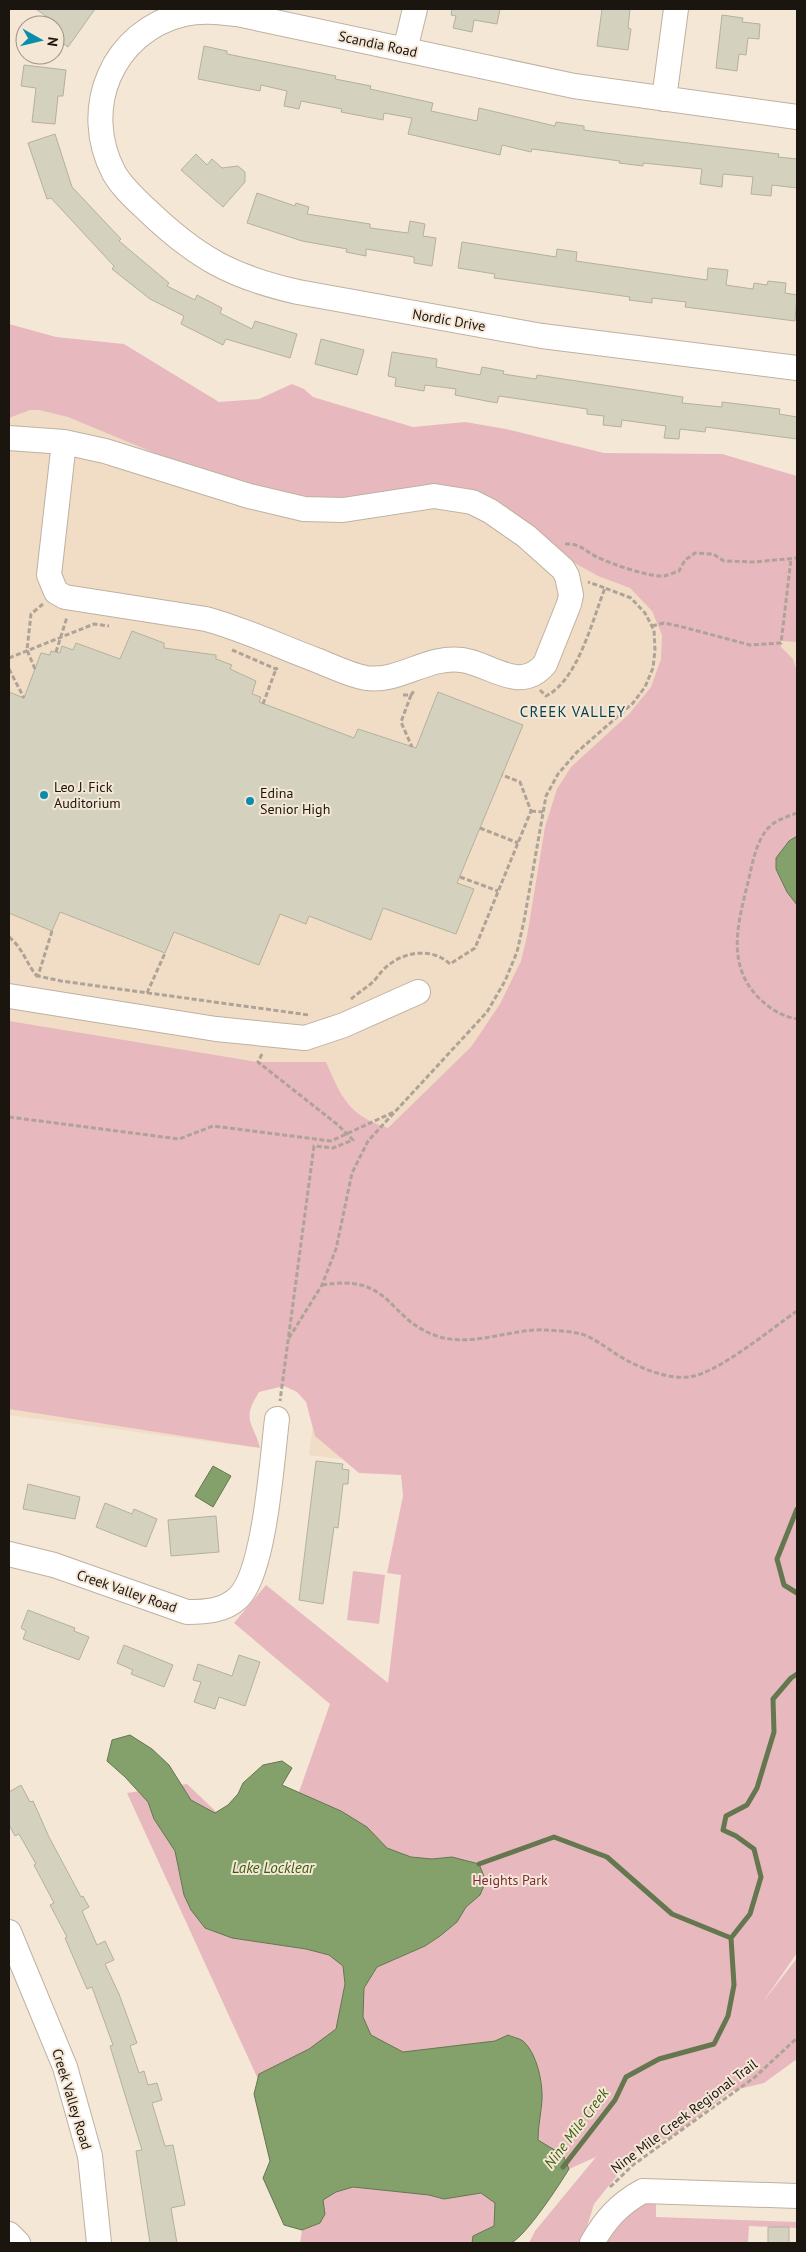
<svg xmlns="http://www.w3.org/2000/svg" width="806" height="2252" viewBox="0 0 806 2252" font-family="'PT Sans',sans-serif">
<rect width="100%" height="100%" fill="#f5e7d6"/>
<path fill="#f1ddc6" d="M9 397 797 500V1518L309 1455 319 1380 244 1370 234 1445 9 1415Z"/>
<path fill="#e7b9be" d="M9 324 56 337 124 344 219 402 259 399 292 384 304 389 313 397 413 427 465 422 506 429 604 453 722 454 797 476V642L781 641V647L793 659 797 671V836L789 841 776 858 787 892 797 905V1953L763 2002 797 1958V2059L764 2083 731 2091 672 2136 637 2151 594 2204 582 2243H529L535 2231 596 2157 569 2169 566 2163 491 2243H300L302 2230 320 2223 322 2219 127 1793 187 1784 273 1866 330 1704 234 1623 266 1585 388 1683 401 1575 387 1573 403 1496 401 1475 359 1473 315 1436 306 1402 297 1392 284 1386 259 1392C241 1421 253 1421 260 1448L9 1409V1021L258 1062H326C342 1098 348 1115 388 1128L471 1047 500 1004 521 961 527 936 545 827 557 789 571 767 629 714 651 687 661 659 662 635 652 611 630 588 598 576 555 552 476 492 352 501H309L186 466 68 417 39 410H30L9 418Z
M353 1571 385 1575 379 1624 347 1620Z
M656 2200V2217L797 2222V2228L749 2226 748 2243H600C613 2223 632 2206 656 2200Z"/>
<path fill="#84a16b" stroke="#64774f" d="M797 836V905L787 892 776 869V858L789 841Z
M213 1466 231 1476 213 1507 195 1496Z
M130 1735 152 1749 169 1765 191 1800 215 1813 228 1805 238 1794 243 1783 263 1765 282 1761 292 1768 282 1785 341 1811 367 1827 387 1848 411 1857 432 1859 452 1857 479 1864 486 1881 480 1895 466 1907 457 1922 440 1936 425 1946 377 1967 364 1988 363 2017 371 2035 403 2052 495 2041 508 2035C512 2037 519 2038 523 2041 537 2053 543 2083 542 2100 541 2114 538 2126 538 2140L563 2155 569 2169C560 2184 526 2236 511 2243 504 2246 481 2243 472 2243L473 2236 494 2226 495 2203 481 2193 444 2199 429 2195 353 2187 336 2192 323 2200 325 2214 320 2223 302 2230 284 2225 263 2178 270 2161 254 2094 259 2074 309 2049 336 2029 345 1984 343 1966 329 1955 306 1949 232 1938 205 1928 191 1910 184 1895 175 1851 154 1819 148 1802 125 1777 107 1761 112 1740Z"/>
<g fill="none" stroke-linecap="round" stroke-linejoin="round">
<path stroke="#64774f" stroke-width="5" d="M797 1509 777 1559 784 1585 797 1593
M479 1864 554 1837 607 1857 672 1914 731 1938
M563 2167 615 2100 626 2077 659 2059 714 2044 728 2016 734 1985 731 1938 750 1914 761 1877 754 1849 736 1836 723 1830 726 1816 747 1805 757 1788 774 1732 773 1699 791 1678 797 1674"/>
</g>
<path fill="#d4d2be" stroke="#b3b19d" d="M36 9H95L68 47 55 38 56 23Z
M452 9H500L497 24 474 20 472 32 453 28 456 16 451 15Z
M602 9H630L628 28 631 29 628 50 597 46Z
M722 15 743 18 742 22 760 24 759 39 748 38 746 55 739 54 737 71 716 68Z
M204 46 227 51V54L336 76 335 79 371 86 370 89 433 103 431 111 477 121 479 108 555 126 556 122 584 126V130L605 133 779 154 778 157 797 159V188L772 185 771 196 751 194 753 177 723 174 722 187 700 184 702 169 643 163V166L619 163 620 161 532 149 531 152 502 145 500 155 408 134 412 118 384 113 383 120 341 112 342 109 301 101 299 109 284 106 287 91 261 85 260 91 198 79Z
M24 65 66 70 63 96H58L55 124 32 122 36 88 21 86Z
M55 134 72 187 121 239 119 241 169 283 167 286 195 300 197 295 222 308 220 313 252 329 255 321 297 334 290 358 226 339 223 345 181 324 184 316 150 299 112 269 114 266 51 198 47 199 28 143Z
M196 154 207 165 212 159 222 168 238 166 245 172V182L223 207 181 170Z
M257 193 295 206 296 203 309 207 307 214 370 224V228L408 233 410 221 425 224 423 236 436 238 432 266 414 263V257L366 249V256L346 252 347 249 302 241 247 223Z
M462 242 556 257 557 249 577 252 576 261 707 280 708 268 728 270 726 285 753 289 754 283 767 285 768 281 786 283 785 293 797 295 795 321 685 307 686 302 652 298V303L629 300 630 297 494 278 495 274 458 268Z
M321 339 364 350 357 375 315 364Z
M392 352 437 359 436 367 480 375 482 367 504 371 503 374 536 379 537 375 683 397 682 403 722 407V402L780 409 779 414 797 417V439L706 427 705 432 680 429 679 439 664 438 666 426 622 420 621 427 603 425 604 416 587 414V409L499 396 497 403 455 395 456 389 425 385 424 391 395 386 396 378 388 376Z
M132 631 164 643V648L216 655V659L232 665 230 669 256 681 252 694 261 697 259 702 354 738 358 729 416 748 438 692 523 725 457 883 474 889 456 934 383 908 371 940 309 916 306 924 280 914 259 965 174 932 165 953 60 912 52 931 9 913V692L24 698 41 653 50 655 51 651 60 653 62 646 73 650 76 643 120 659Z
M316 1461 343 1464 342 1469 349 1470 348 1484H343L338 1528 334 1527 323 1604 299 1600Z
M28 1484 80 1497 75 1519 23 1509Z
M105 1503 132 1514 134 1509 157 1519 146 1547 96 1527Z
M216 1516 219 1552 171 1556 168 1520Z
M28 1610 75 1628 74 1631 89 1637 79 1660 23 1639 26 1631 21 1628Z
M124 1645 173 1665 164 1687 131 1674 133 1670 117 1663Z
M239 1655 260 1662 245 1706 219 1697 215 1709 194 1702 201 1682 193 1680 198 1664 232 1676Z
M21 1785 30 1802 33 1801 49 1837 81 1897 83 1896 89 1907 82 1911 97 1945 105 1941 114 1960 105 1964 119 1994 137 2043 130 2046 139 2073 144 2071 148 2085 157 2083 162 2100 152 2103 165 2146 173 2145 185 2205 171 2208 177 2243H150L136 2151 142 2150 110 2046 113 2045 92 1987 87 1989 65 1938 67 1937 50 1905 54 1903 34 1865 36 1864 19 1834 15 1836 9 1825V1792Z
M768 2227H789V2243H768Z"/>
<g fill="none" stroke-linecap="round" stroke-linejoin="round">
<g stroke="#bfb1a1" stroke-width="26">
<path id="minor" d="M405 50 415 9
M664 99 676 9
M797 117 574 86 237 14C218 12 202 10 184 14 112 31 80 109 114 173 122 187 135 199 147 210 196 257 231 277 298 292L542 336 797 368
M9 438 64 442 105 451 249 496 304 509 343 510 434 496 472 502 490 511 526 536 563 569 567 576 571 595 569 604 545 664C520 694 491 664 462 660 428 655 399 683 366 678 349 675 332 666 316 660 279 646 243 629 206 619L65 597 56 592 49 575 64 442
M9 996 216 1029 305 1038 344 1025 418 992
M9 1554 54 1565 187 1612C206 1612 224 1611 238 1598 265 1573 272 1459 277 1419
M9 1932 65 2067 90 2156 99 2243
M9 2234 18 2243
M592 2243C605 2220 619 2204 643 2191L797 2196"/>
</g>
<path stroke="#aea396" stroke-width="3" stroke-dasharray="5 2.5" stroke-linecap="butt" d="M565 544C580 543 585 551 597 557 612 564 648 577 664 576 669 575 675 572 679 571L685 560 695 553 713 554 724 561 753 562 797 558
M652 626 664 623 679 626 750 645 781 643 791 559
M232 650 276 669 279 667
M56 652 67 617
M9 658 94 624 109 626
M9 669 24 698
M35 669 27 650 31 614 43 604
M540 690 546 696C578 680 592 621 605 588L588 582
M403 695H411L414 691
M411 695 401 722 412 747
M263 704 276 669
M531 811 543 812
M797 813C786 817 772 821 765 832 755 846 752 866 748 882 738 923 726 964 758 997 770 1009 781 1016 797 1019
M480 828 518 843
M460 877 498 891
M52 931 38 976 61 981 309 1015
M9 937C24 949 27 966 38 977
M147 993 165 953
M351 999C358 993 366 988 373 982 376 979 379 974 383 970 400 952 431 946 450 964L475 948 531 811 520 782 502 775
M262 1054 258 1062 338 1125 353 1140 333 1148 314 1146 280 1401
M9 1117 179 1139 213 1126 331 1141 394 1112
M322 1285C393 1273 386 1319 437 1336 473 1348 511 1328 546 1330 560 1331 579 1331 591 1338 604 1345 616 1355 630 1362 646 1370 669 1379 688 1377 716 1375 772 1328 797 1311
M289 1338 322 1285 336 1249 352 1173 368 1141 487 1012 505 981 517 952 524 921 546 796 558 774 577 752 633 703 645 687 653 668 655 650 654 630 645 613 631 598 605 588
M610 2187 633 2165 755 2077 797 2038"/>
<use href="#minor" stroke="#fff" stroke-width="24"/>
</g>
<g fill="#0a8dad" stroke="#f5e7d6" stroke-width="2">
<circle cx="44" cy="795" r="5"/>
<circle cx="250" cy="801" r="5"/>
</g>
<g text-anchor="middle" dominant-baseline="central" stroke-width="4" stroke-linejoin="round" paint-order="stroke">
<g font-size="14" fill="#1a150f" stroke="#f5e7d6">
<text transform="translate(378 44) rotate(12)">Scandia Road</text>
<text transform="translate(449 320) rotate(10)">Nordic Drive</text>
<text transform="translate(127 1591) rotate(19)">Creek Valley Road</text>
<text transform="translate(72 2099) rotate(73)">Creek Valley Road</text>
<text transform="translate(684 2116) rotate(-37)">Nine Mile Creek Regional Trail</text>
</g>
<g font-size="14" fill="#1a150f" stroke="#f5e7d6" text-anchor="start">
<text x="54" y="787">Leo J. Fick<tspan x="54" dy="16">Auditorium</tspan></text>
<text x="260" y="793">Edina<tspan x="260" dy="16">Senior High</tspan></text>
</g>
<g font-size="14" fill="#7d2b3b" stroke="#f5e7d6">
<text x="510" y="1880">Heights Park</text>
</g>
<g font-size="15" letter-spacing="1" fill="#07404f" stroke="#f5e7d6">
<text x="573" y="711">CREEK VALLEY</text>
</g>
<g font-size="15" font-style="italic" fill="#3a5e0d" stroke="#f5e7d6">
<text x="273" y="1867">Lake Locklear</text>
<text transform="translate(576 2128) rotate(-53)">Nine Mile Creek</text>
</g>
</g>
<rect width="806" height="2252" fill="none" stroke="#1a150f" stroke-width="20"/>
<g transform="translate(40 40) rotate(98)"><circle r="24" fill="#f5e7d6" stroke="#9d9386"/>
<path d="M0-4L9 19L0 12L-9 19Z" fill="#0a8dad"/>
<text y="-8" font-size="14" font-weight="bold" text-anchor="middle" fill="#1a150f">N</text>
</g>
</svg>
